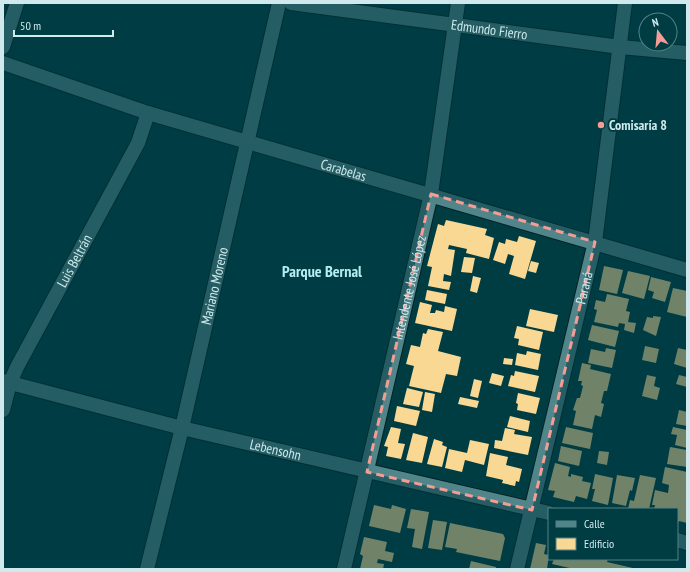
<svg xmlns="http://www.w3.org/2000/svg" width="690" height="572" viewBox="0 0 690 572" font-family="'PT Sans Narrow',sans-serif">
<rect width="100%" height="100%" fill="#003d43"/>
<path fill="#f9d894" d="M446 220 487 229 485 235 494 238 489 259 466 253 467 249 449 245 448 249 455 250 451 276 444 274 443 281 451 282 449 290 428 286 432 267 427 266 438 224 444 226Z
M519 236 536 241 525 279 509 274 514 256 508 254 505 264 493 260 499 242 505 244 506 239 517 242Z
M464 257 475 258 472 273 461 272Z
M531 261 539 263 536 273 528 271Z
M604 266 623 270 617 294 599 290Z
M628 271 650 276 644 299 622 293Z
M473 276 481 278 477 293 470 291Z
M651 277 671 282 665 302 652 298 654 292 648 290Z
M673 288 687 291V317L667 312Z
M427 290 447 294 445 304 425 300Z
M607 294 629 299 626 311 630 312 628 322 636 323 634 333 624 330 625 324 619 323 618 327 594 322 597 310 594 309 596 300 605 302Z
M420 302 432 305 430 313H435L436 310 444 312 445 306 457 309 452 331 415 323Z
M530 309 558 315 554 332 526 326Z
M653 316 661 317 656 336 643 330 647 317 653 318Z
M592 325 619 331 615 347 588 340Z
M517 326 543 332 539 350 518 345 519 339 514 338Z
M428 329 443 332 438 351 461 357 457 376 446 374 441 393 409 386 414 366 406 364 411 345 420 347 423 333 426 334Z
M645 346 659 349 656 363 642 360Z
M606 348 616 350 612 368 588 363 591 349 605 352Z
M678 348 687 350V368L674 364Z
M527 351 541 354 538 370 515 365 517 353 526 355Z
M504 358 513 359 512 365 503 364Z
M582 363 591 365 590 369 611 374 607 391H604L601 403 604 404 601 417 595 415 592 429 573 425 576 411 573 410 577 398H580L583 386 581 385 582 381H578Z
M515 371 539 376 535 392 508 386 511 375 514 376Z
M492 373 504 376 501 386 489 383Z
M647 375 656 377 654 386 660 388 657 400 642 396Z
M679 375 687 377V387L676 384Z
M474 379 482 381 478 398 470 396Z
M407 388 423 392 419 407 403 404Z
M425 392 435 394 432 412 422 410Z
M518 393 540 398 536 414 517 410 518 404 516 403Z
M460 397 479 401 477 408 458 404Z
M397 406 420 411 416 426 394 421Z
M679 410 687 412V426L676 424Z
M510 416 530 421 528 432 507 427Z
M391 427 401 429 398 443 405 444 401 459 386 456 388 447 384 446Z
M566 427 593 433 590 449 562 443Z
M673 427 687 430V448L675 445 677 435 671 434Z
M505 428 515 430 514 434 532 437 528 455 494 448 495 440 502 441Z
M413 433 428 437 422 463 406 460Z
M434 439 443 442 442 445 447 447 442 467 427 464Z
M470 440 489 444 484 465 465 460 462 472 445 468 449 449 467 453Z
M561 446 582 451 579 466 558 461Z
M670 447 687 450V467L667 464Z
M599 451 609 452 607 465 597 463Z
M490 453 508 457 506 465 522 469 519 482 516 481 515 486 502 483 503 480 486 476Z
M555 463 570 467 568 476 571 477V474L583 477 582 481 591 483 587 499 576 496 574 502 553 497 555 491 548 490Z
M665 467 687 472V523L679 521 677 525V509H654L655 505H652L655 490 668 493 669 485 662 483Z
M595 474 613 478 608 505 592 501 595 489H592Z
M617 475 635 478 632 491 630 490 626 506 612 503Z
M640 475 656 478 649 509H628L630 500 634 501Z
M374 505 391 509 392 505 406 509 400 533 369 526Z
M411 509 429 512 422 549 412 547 415 529 407 528Z
M433 520 447 522 442 550 428 548Z
M450 523 503 534 505 538 500 561 456 552 457 549 445 547Z
M364 537 387 542 385 551 394 553 392 562 378 559 377 563 384 564 383 569H360L363 556 360 554Z
M536 543 546 545 544 554 549 555 547 569H530Z
M554 559H608L607 562 637 569H574L552 564Z
M471 561 496 567V569H469Z"/>
<g fill="none" stroke-linecap="round" stroke-linejoin="round">
<g stroke="#052124" stroke-width="16">
<g id="street">
<path id="s1" d="M291 3 620 47 687 53"/>
<path d="M3 47 17 3"/>
<path id="s2" d="M3 63 148 113 687 270"/>
<path id="s3" d="M3 381 182 428 549 513"/>
<path id="s4" d="M3 410 10 383 17 367 138 143 148 113"/>
<path d="M677 540 687 543"/>
<path id="s5" d="M147 569 182 428 279 3"/>
<path id="s6" d="M344 569 431 194 458 3"/>
<path id="s7" d="M517 569 595 242 625 3"/>
</g>
</g>
<use href="#street" stroke="#50858a" stroke-width="14"/>
</g>
<path d="M0 0H690V572H0ZM431 194 595 242 532 510 367 472Z" fill="#003d43" fill-opacity=".55" fill-rule="evenodd"/>
<path fill="none" stroke="#f59c95" stroke-width="3" stroke-dasharray="8 5" stroke-linejoin="round" d="M431 194 595 242 532 510 367 472Z"/>
<circle fill="#f59c95" stroke="#003d43" stroke-width="1.5" cx="601" cy="125" r="4"/>
<g text-anchor="middle" dominant-baseline="central" stroke-width="4" stroke-linejoin="round" paint-order="stroke">
<g font-size="14" fill="#cfe9ec" stroke="#003d43">
<text stroke="none"><textPath href="#s1" startOffset="200">Edmundo Fierro</textPath></text>
<text stroke="none"><textPath href="#s2" startOffset="357">Carabelas</textPath></text>
<text stroke="none"><textPath href="#s4" startOffset="166">Luis Beltrán</textPath></text>
<text stroke="none"><textPath href="#s5" startOffset="291">Mariano Moreno</textPath></text>
<text stroke="none"><textPath href="#s6" startOffset="289">Intendente José López</textPath></text>
<text stroke="none"><textPath href="#s7" startOffset="289">Paraná</textPath></text>
<text stroke="none"><textPath href="#s3" startOffset="281">Lebensohn</textPath></text>
</g>
<g font-size="14" font-weight="bold" fill="#cfe9ec" stroke="#003d43" text-anchor="start">
<text x="609" y="125">Comisaría 8</text>
</g>
<g font-size="16" font-weight="bold" fill="#b7eef4" stroke="#003d43">
<text x="322" y="271">Parque Bernal</text>
</g>
</g>
<rect width="690" height="572" fill="none" stroke="#cfe9ec" stroke-width="8"/>
<rect x="548" y="508" width="130" height="52" fill="#003d43" stroke="#538287"/>
<rect x="556" y="521" width="20" height="6" fill="#50858a" stroke="#538287"/>
<text x="584" y="528" font-size="12" fill="#cfe9ec">Calle</text>
<rect x="556" y="538" width="20" height="12" fill="#f9d894" stroke="#538287"/>
<text x="584" y="548" font-size="12" fill="#cfe9ec">Edificio</text>
<g transform="translate(658 32) rotate(344)"><circle r="19" fill="#003d43" stroke="#538287"/>
<path d="M0-3L7 15L0 10L-7 15Z" fill="#f59c95"/>
<text y="-6" font-size="11" font-weight="bold" text-anchor="middle" fill="#cfe9ec">N</text>
</g>
<path d="M14 30v6h99v-6" fill="none" stroke="#cfe9ec" stroke-width="2"/>
<text x="20" y="30" font-size="12" fill="#cfe9ec" stroke="#003d43" stroke-width="3" paint-order="stroke">50 m</text>
</svg>
